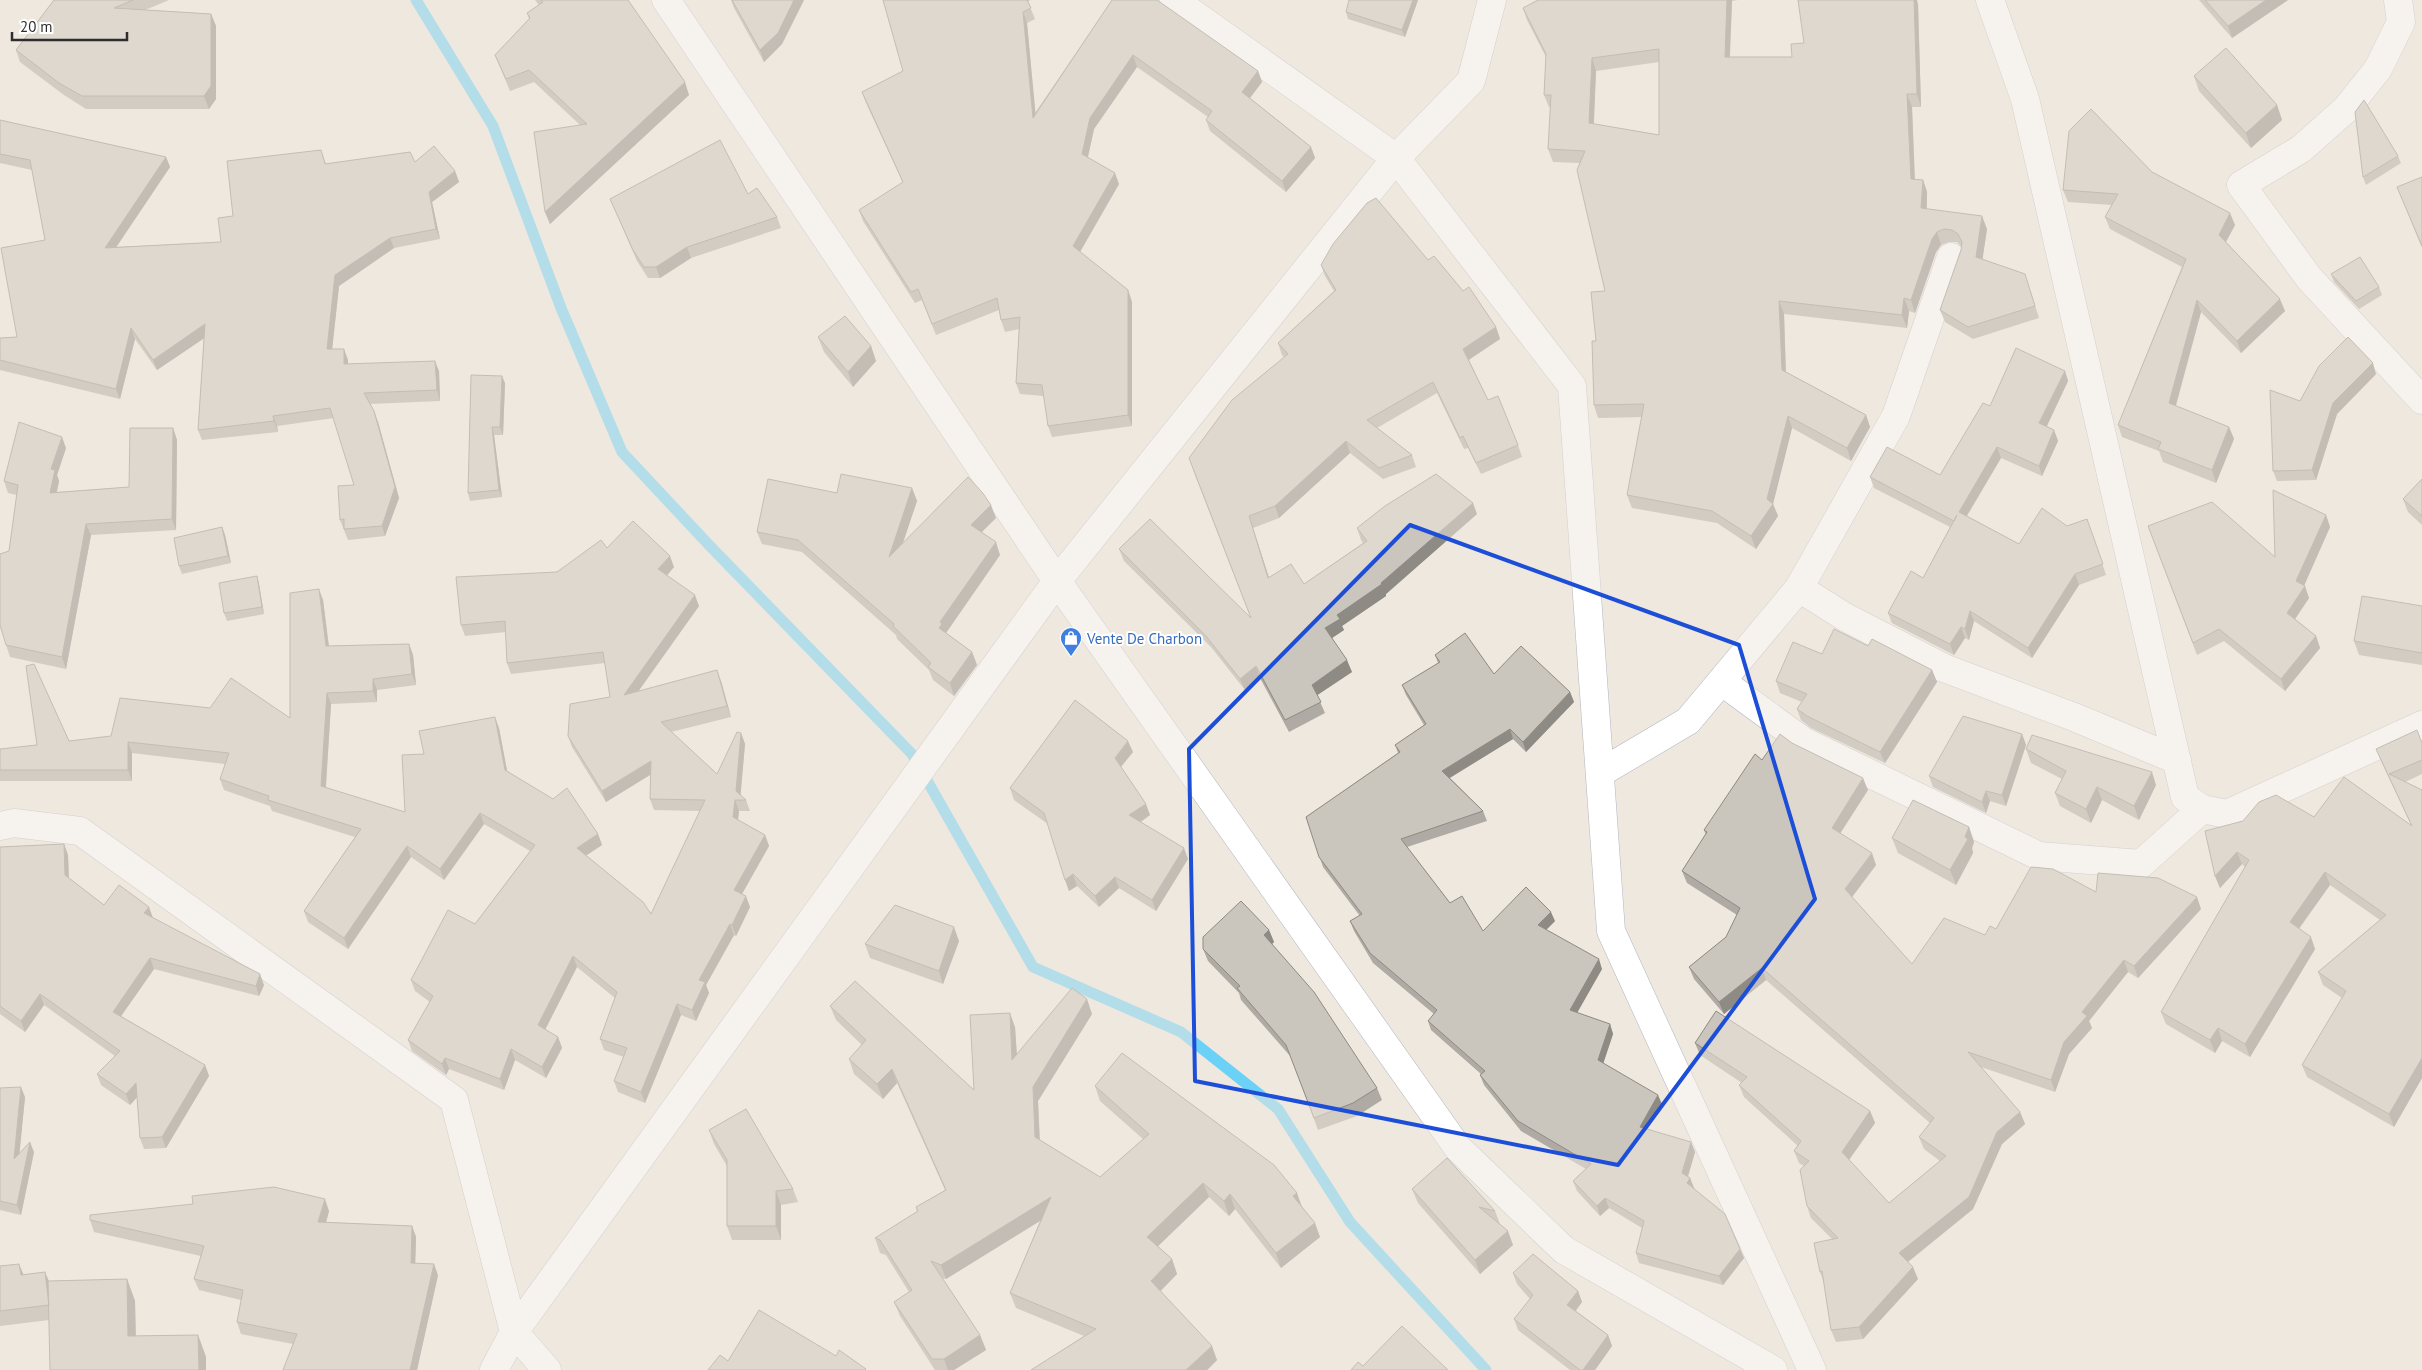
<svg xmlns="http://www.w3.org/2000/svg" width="2422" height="1370" viewBox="0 0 2422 1370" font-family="'PT Sans',sans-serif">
<rect width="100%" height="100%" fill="#efe8df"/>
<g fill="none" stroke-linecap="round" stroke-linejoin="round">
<path stroke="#6bd1f7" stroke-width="11" d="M416 0 493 126 561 308 622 452 709 545 912 754 1033 967 1181 1032 1278 1109 1350 1222 1486 1370"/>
<g stroke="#b2b5c1" stroke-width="29">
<path id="minor" d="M666 0 1057 581 1458 1148 1564 1250 1773 1370
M1174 0 1396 158 1572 386 1611 931 1812 1370
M1990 0 2025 99 2185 797 2202 809 2227 814 2422 725
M2398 0 2401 22 2378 69 2346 109 2301 149 2241 185 2309 278 2422 400
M1799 588 1845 617 1944 668 2074 717 2177 760
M1723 679 1725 684 1803 741 2039 856 2141 864 2202 809
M1600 773 1688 721 1799 588 1896 416 1951 257
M0 826 14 823 80 831 454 1100 514 1332 547 1370
M494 1370 514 1332 1057 581 1396 158 1471 81 1492 0"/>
</g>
<use href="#minor" stroke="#fff" stroke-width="28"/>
</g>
<path fill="#afaaa3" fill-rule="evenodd" d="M54 0H169L145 10 211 14 216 26V99L209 109H86L64 95 20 62 16 50Z
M535 0H628L689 95 550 224 545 212 580 125 534 82 510 91 495 55 529 19 527 13 539 5Z
M731 0H804L782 44 764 62 734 8Z
M883 0H1030L1028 2 1035 19 1027 23 1035 113 1112 0 1258 71 1262 82 1250 98 1311 147 1315 158 1286 192 1210 131 1206 120 1208 117 1137 67 1094 129 1088 157 1119 184 1080 252 1128 290 1132 302V426L1052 437 1048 426 1044 396 1020 394 1016 383 1019 329 1005 332 1001 320 999 310 936 335 922 300 915 303 863 221 859 210 903 183 866 103 862 92 903 71Z
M1349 0H1418L1405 37 1348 19 1346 12Z
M1538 0H1738L1732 1 1730 57H1792L1804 43 1918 4 1921 107H1912L1915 179 1923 180 1927 192V209L1987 229 1982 259 2025 274 2039 318 1973 339 1945 322 1940 310 1961 250V246L1957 242H1949L1941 245 1936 252 1915 313 1909 311 1907 328 1784 314 1786 372 1866 415 1870 427 1851 461 1792 428 1773 504 1778 516 1756 549 1717 523 1632 508 1627 495 1642 417 1598 418 1594 405 1596 341 1605 291 1580 163 1553 162 1548 149 1551 107H1549L1544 95 1546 57 1527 20 1523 8ZM1659 62V135L1594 124 1596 71Z
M2199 0H2288L2232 38Z
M2194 76 2277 105 2282 120 2251 148 2199 91Z
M0 120 166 157 170 167 116 247 221 242 233 216 321 150 326 164 415 162 455 171 459 182 432 202 440 239 394 248 339 286 332 349 348 360V364L439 371 440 401 370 404 378 422 399 498 385 536 348 540 340 520 354 485 334 418 277 426 278 432 202 440 198 430 204 338 157 370 135 339 120 399 0 370V338L17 337 45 240 32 170 0 163Z
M2398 156 2401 163 2366 185 2363 177Z
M2152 172 2235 225 2226 242 2285 311 2241 353 2201 312 2176 406 2229 427 2234 439 2216 483 2163 462 2159 451 2122 437 2118 425 2182 267 2110 229 2105 217 2112 205 2068 202 2063 190Z
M2422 177V248L2397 187Z
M748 194 777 217 781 228 691 258 660 278H648L637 261 610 199Z
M1428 260 1463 291 1496 327 1500 339 1469 360 1488 400 1518 445 1522 457 1481 474 1468 448 1464 449 1437 393 1377 428 1412 455 1416 467 1383 479 1350 453 1279 518 1253 528 1269 578 1304 584 1363 543 1361 540 1357 528 1477 514 1386 594V596L1342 626 1344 630 1332 638 1352 672 1317 695 1325 713 1289 732 1260 678 1245 690 1211 647 1124 561 1119 549 1251 618 1193 470 1284 357 1282 355 1278 343 1334 291 1325 276 1321 265Z
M2331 274 2379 287 2382 295 2359 309 2334 282Z
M818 337 871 346 876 361 853 387 824 352Z
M2065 371 2068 381 2047 426 2054 430 2058 441 2042 476 2001 458 1967 516 2019 544 2067 526 2087 519 2106 575 2079 585 2032 658 1974 621 1969 640 1965 638 1954 655 1892 623 1888 613 1923 578 1950 527 1874 488 1870 477 1940 475 1990 406Z
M2376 374 2337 414 2316 480 2277 481 2273 471 2300 401Z
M505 383 503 435H494L502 497 470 501 468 493Z
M173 428 177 440 176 530 91 535 66 669 10 657 6 645 9 551 17 495 8 493 4 481 66 448 57 475 59 481 57 492 129 487Z
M2422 479V525L2408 512 2403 499Z
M912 488 917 501 902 543 996 518 981 532 1000 555 946 633 972 652 977 665 954 696 933 680 929 670 897 639 896 635 802 552 762 544 757 532 837 493Z
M2326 515 2330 527 2304 586 2309 598 2295 619 2316 636 2320 648 2285 691 2224 641 2197 655 2148 526 2275 557Z
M222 527 225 535 231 563 182 574 179 566Z
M607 548 674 567 667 576 699 606 638 691 721 681 731 717 671 732 717 774 741 733 745 744 740 795 746 800 750 811H739L738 820 765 835 769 846 742 894 750 907 736 936 734 935 706 985 709 993 696 1021 681 1015 645 1103 618 1092 614 1081 624 1057 604 1050 600 1039 615 998 577 967 545 1029 558 1037 562 1048 546 1078 515 1060 504 1090 449 1069 446 1075 412 1051 408 1040 430 1002 415 991 411 980 475 924 530 851 484 824 444 880 411 857 348 949 308 922 304 911 355 837 272 811 270 806 224 790 220 779 225 764 132 753V781H0V749L69 741 290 718 323 600 329 646 409 644 413 655 416 685 377 690V702L331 704 326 788 405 812 424 754 499 728 507 771 598 834 602 845 586 855 651 914 700 811 654 810 650 799 651 774 606 802 572 747 568 736 610 697 605 663 511 674 507 663 506 632 465 636 461 625 557 572Z
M257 576 259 584 264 614 227 621 224 613Z
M2422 606V665L2359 655 2354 641Z
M1868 646 1932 670 1937 682 1885 763 1811 728 1801 720 1797 709 1802 702 1780 693 1776 681 1822 654Z
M1435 655 1494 674 1570 692 1574 702 1526 752 1513 739 1450 778 1483 811 1487 821 1407 847 1450 903 1483 931 1555 921 1546 930 1602 969 1577 1013 1610 1024 1613 1034 1603 1064 1662 1104 1647 1129 1695 1152 1688 1176 1690 1178 1694 1188 1740 1249 1744 1258 1723 1285 1639 1263 1636 1253 1642 1228 1609 1208 1600 1216 1577 1191 1573 1181 1586 1169 1521 1131 1484 1085 1480 1075 1481 1074 1431 1030 1428 1021 1434 1014 1373 963 1354 931 1350 921 1360 916 1323 867 1306 817 1398 753 1395 745 1424 725 1406 695 1402 685 1438 663Z
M2022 734 2026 745 2006 806 1990 801 1986 813 1933 787 1929 776Z
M1792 743 1868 790 1840 833 1876 865 1852 897 1912 964 1985 935 1996 929 2096 892 2201 909 2138 978 2128 972 2089 1021 2092 1028 2069 1054 2055 1092 1981 1067 2020 1112 2025 1124 2002 1144 1973 1209 1908 1262 1918 1279 1863 1339 1836 1342 1831 1330 1824 1283 1820 1272 1832 1239 1811 1218 1807 1206 1804 1166 1799 1163 1794 1151 1798 1146 1744 1097 1739 1085 1742 1083 1700 1055 1695 1043 1870 1111 1875 1123 1849 1160 1889 1203 1940 1161 1924 1149 1919 1137 1930 1123 1766 980 1724 1014 1694 979 1689 967 1726 937 1737 915 1687 883 1682 871 1706 835 1704 830 1762 760Z
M2422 743V774L2405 782 2422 790V1078L2394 1127 2307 1077 2302 1065 2342 998 2323 985 2318 972 2380 920 2330 885 2299 929 2315 949 2250 1057 2222 1041 2215 1053 2166 1024 2161 1012 2245 867 2242 864 2220 888 2215 876 2205 831 2314 817 2411 825 2381 761 2376 749Z
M2026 749 2156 785 2139 820 2102 800 2091 823 2060 806 2055 793 2062 779 2031 763Z
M1133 752 1121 767 1150 815 1141 822 1188 859 1156 911 1119 888 1099 907 1077 886 1069 891 1048 824 1014 800 1010 788Z
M1969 827 1974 842 1972 848 1973 853 1956 885 1898 853 1892 838Z
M64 844 68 855 69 878 104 905 153 918 264 985 259 996 154 969 121 1016 205 1065 209 1076 166 1148 144 1149 140 1138 137 1097 130 1105 101 1085 97 1074 115 1056 44 1005 25 1032 0 1014V847Z
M1269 930 1274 942 1272 944 1377 1088 1382 1100 1357 1116 1318 1130 1291 1057 1241 1000 1239 993 1208 961 1203 949Z
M959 941 943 984 870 958 865 944Z
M830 1006 974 1090 1015 1027 1017 1055 1092 1014 1038 1101 1040 1140 1100 1177 1143 1139 1100 1101 1095 1086 1297 1193 1302 1207 1320 1237 1281 1268 1235 1209 1229 1216 1209 1197 1158 1246 1172 1259 1177 1274 1161 1291 1217 1360 1207 1370H1031L1084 1336 1016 1308 1010 1293 1040 1221 946 1279 942 1278 980 1335 986 1350 954 1370H935L900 1316 894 1302 909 1292 886 1255 880 1253 875 1238 917 1212 916 1207 945 1190 897 1083 883 1099 854 1074 849 1059 862 1045 836 1020Z
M0 1088 25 1097 19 1154 34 1152 21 1215 0 1210Z
M709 1130 793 1189 798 1202 781 1205V1240H732L727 1226V1166L714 1144Z
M1412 1189 1495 1211 1500 1224 1513 1245 1480 1274 1418 1203Z
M329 1211 326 1222 412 1226 416 1237 415 1263 438 1275 417 1370H283L293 1344 241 1334 237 1322 241 1300 199 1290 194 1279 201 1256 94 1232 90 1220Z
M0 1266 23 1275 49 1281 127 1279 135 1301 136 1336 198 1335 206 1357 49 1320 0 1326Z
M1513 1273 1578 1291 1582 1302 1576 1311 1608 1335 1612 1346 1595 1370H1570L1518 1330 1514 1319 1530 1299 1517 1284Z"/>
<path fill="#8e8b84" d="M794 0H804L782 44 764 62 760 50Z
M1413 0H1418L1405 37 1402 30Z
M1727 0H1732V1L1729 69 1725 57Z
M1914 0H1917L1918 4 1921 107 1917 94Z
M2266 0H2288L2232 38 2228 26Z
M1023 12 1027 23 1037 129 1033 118Z
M211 14 216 26V99L209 109 204 96Z
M1133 55 1137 67 1094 129 1086 165 1082 154 1090 118Z
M1592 58 1596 71 1593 136 1589 123Z
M1258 71 1262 82 1246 103 1242 92Z
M685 82 689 95 550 224 545 212Z
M1907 94 1912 107 1915 191 1911 179Z
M2277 105 2282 120 2251 148 2246 133Z
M1311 147 1315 158 1286 192 1282 181Z
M166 157 170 167 109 258 105 248Z
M455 171 459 182 432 202 440 239 436 229 429 192Z
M1115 173 1119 184 1077 257 1073 246Z
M1923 180 1927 192 1926 221 1921 208Z
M2230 213 2235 225 2223 247 2219 235Z
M1982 216 1987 229 1981 270 1976 257Z
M1937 232 1941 245 1936 252 1915 313 1911 300 1932 239Z
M390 238 394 248 339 286 331 360 327 349 335 275Z
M687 247 691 258 660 278 656 267Z
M1128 290 1132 302V426L1128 415Z
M1904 298 1909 311 1907 328 1902 315Z
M2280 299 2285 311 2241 353 2237 341Z
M2197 300 2201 312 2173 415 2169 403Z
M1779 301 1784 314 1786 382 1782 370Z
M205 324 209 335 157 370 153 360Z
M1496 327 1500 339 1468 360 1463 349Z
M131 328 135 339 120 399 116 389Z
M871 346 876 361 853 387 848 372Z
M344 349 348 360V375L344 364Z
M435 361 439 371 440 401 437 390Z
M2373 363 2376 374 2337 414 2316 480 2312 470 2333 403Z
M2065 371 2068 381 2043 434 2039 423Z
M502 376 505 383 503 435 500 427Z
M374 411 378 422 399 498 385 536 382 526Z
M1866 415 1870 427 1851 461 1847 448Z
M273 416 277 426 278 432 274 421Z
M1788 416 1792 428 1773 504 1778 516 1756 549 1751 536 1767 499Z
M492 427 494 435 502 497 499 490Z
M2229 427 2234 439 2216 483 2212 470Z
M173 428 177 440 176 530 172 519Z
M2054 430 2058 441 2042 476 2039 466Z
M62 437 66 448 57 475 59 481 54 504 50 493 51 469Z
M1346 441 1350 453 1279 518 1275 506Z
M1997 447 2001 458 1963 522 1959 512Z
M912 488 917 501 894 570 889 557Z
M1473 503 1477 514 1386 594V596L1342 626 1344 630 1329 640 1325 628 1337 615 1381 583Z
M991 505 996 518 976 538 971 525Z
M2326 515 2330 527 2302 590 2305 586 2309 598 2291 625 2287 613 2296 581Z
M1249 516 1253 528 1273 590 1268 578Z
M86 524 91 535 66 669 62 657Z
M222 527 225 535 231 563 228 556Z
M996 542 1000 555 946 633 939 628 940 622Z
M670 556 674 567 662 580 658 569Z
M2075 574 2079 585 2032 658 2028 648Z
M257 576 259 584 264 614 262 607Z
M319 589 323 600 330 657 326 646Z
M695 595 699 606 628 706 624 695Z
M1970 611 1974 621 1969 640 1965 629Z
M1961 627 1965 638 1954 655 1950 644Z
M2316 636 2320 648 2285 691 2281 679Z
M409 644 413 655 416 685 412 674Z
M972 652 977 665 954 696 950 683Z
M1347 660 1352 672 1316 696 1312 685Z
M1256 666 1260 678 1245 690 1240 679Z
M717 670 721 681 731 717 727 706Z
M1932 670 1937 682 1885 763 1880 752Z
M373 679 377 690V702L373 691Z
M1570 692 1574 702 1526 752 1523 742Z
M327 693 331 704 325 797 321 786Z
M495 717 499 728 509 781 505 770Z
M1510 729 1513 739 1446 780 1442 771Z
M741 733 745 744 740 802 736 791Z
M2022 734 2026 745 2006 806 2002 795Z
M1128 741 1133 752 1119 769 1115 758Z
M128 742 132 753V781L128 770Z
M651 761 655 772 606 802 602 791Z
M2152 772 2156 785 2139 820 2134 806Z
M1863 778 1868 790 1836 840 1832 828Z
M2097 787 2102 800 2091 823 2086 809Z
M1986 791 1990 801 1986 813 1982 802Z
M735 800 739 811 737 828 733 817Z
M1146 804 1150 815 1134 826 1129 815Z
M480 813 484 824 444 880 440 869Z
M1969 827 1974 842 1972 848 1973 853 1956 885 1950 870Z
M598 834 602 845 581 859 577 848Z
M765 835 769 846 738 901 734 890Z
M64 844 68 855 69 886 65 875Z
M407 846 411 857 348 949 344 938Z
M1184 848 1188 859 1156 911 1152 900Z
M2237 852 2242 864 2220 888 2215 876Z
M1872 853 1876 865 1849 901 1845 889Z
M2325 872 2330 885 2294 935 2290 922Z
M1073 874 1077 886 1069 891 1065 880Z
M1115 877 1119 888 1099 907 1095 896Z
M746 896 750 907 736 936 732 925Z
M2197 897 2201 909 2138 978 2134 966Z
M149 907 153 918 144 913Z
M1551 912 1555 921 1541 935 1538 925Z
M730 924 734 935 706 985 709 993 696 1021 692 1010 699 980Z
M954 927 959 941 943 984 939 971Z
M1269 930 1274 942 1268 948 1264 935Z
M2311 937 2315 949 2250 1057 2245 1044Z
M573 956 577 967 542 1036 538 1025Z
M150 958 154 969 117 1022 113 1012Z
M1599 959 1602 969 1573 1020 1570 1010Z
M2124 960 2128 972 2089 1021 2092 1028 2069 1054 2055 1092 2051 1080 2064 1042 2082 1012Z
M1762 968 1766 980 1724 1014 1719 1002Z
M260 974 264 985 259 996 256 986Z
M40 994 44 1005 25 1032 21 1021Z
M1087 999 1092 1014 1038 1101 1040 1152 1035 1137 1033 1087Z
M677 1004 681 1015 645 1103 641 1092Z
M1010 1013 1015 1027 1018 1075 1012 1060Z
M1610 1024 1613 1034 1601 1070 1598 1060Z
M2218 1028 2222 1041 2215 1053 2210 1040Z
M558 1037 562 1048 546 1078 542 1067Z
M511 1049 515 1060 504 1090 500 1079Z
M445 1058 449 1069 446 1075 442 1064Z
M2422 1058V1078L2394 1127 2389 1114Z
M205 1065 209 1076 166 1148 162 1137Z
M892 1069 897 1083 883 1099 877 1084Z
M136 1083 140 1094 130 1105 126 1094Z
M21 1087 25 1097 18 1169 14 1159Z
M1658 1095 1662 1104 1643 1137 1640 1127Z
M1870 1111 1875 1123 1846 1164 1842 1152Z
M2020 1112 2025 1124 2002 1144 1973 1209 1904 1265 1899 1253 1997 1132Z
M30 1142 34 1152 21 1215 17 1205Z
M1691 1142 1695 1152 1686 1183 1682 1173Z
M1690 1178 1694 1188 1687 1183Z
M1203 1183 1209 1197 1153 1251 1147 1237Z
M776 1191 781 1205V1240L776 1226Z
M1297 1193 1302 1208 1293 1196Z
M1230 1194 1235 1209 1229 1216 1224 1201Z
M1051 1197 1056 1211 946 1279 941 1265Z
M1605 1198 1609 1208 1600 1216 1597 1206Z
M325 1199 329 1211 323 1234 318 1222Z
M1315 1223 1320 1237 1281 1268 1276 1253Z
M412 1226 416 1237 415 1274 411 1263Z
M1508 1231 1513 1245 1480 1274 1475 1260Z
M1740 1249 1744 1258 1723 1285 1719 1276Z
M1172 1259 1177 1274 1156 1295 1151 1281Z
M19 1264 25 1278 21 1275Z
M434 1264 438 1275 417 1370H410Z
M1913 1267 1918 1279 1863 1339 1859 1327Z
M45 1272 51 1286 49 1305Z
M127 1279 135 1301 136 1357 128 1336Z
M1578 1291 1582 1302 1571 1316 1567 1305Z
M198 1335 206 1357V1370H199Z
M980 1335 986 1350 954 1370H948L944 1359Z
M1608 1335 1612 1346 1595 1370H1583Z
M1212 1346 1217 1360 1207 1370H1186Z"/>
<path fill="#cbc6bd" stroke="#8e8b84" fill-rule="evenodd" d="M54 0H133L114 8 211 14V86L204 96H82L59 83 16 50Z
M541 0H628L685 82 545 212 534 132 587 124 529 70 506 79 495 55 530 18 527 13 543 2Z
M732 0H794L778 33 760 50Z
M883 0H1027L1031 8 1023 12 1033 118 1112 0H1157L1258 71 1242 92 1311 147 1282 181 1206 120 1212 111 1133 55 1090 118 1082 154 1115 173 1073 246 1128 290V415L1048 426 1042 385 1016 383 1020 317 1001 320 997 298 932 324 918 289 911 292 859 210 903 182 862 92 903 71Z
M1349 0H1413L1402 30 1346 12Z
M1538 0H1727L1725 57H1792L1791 44 1804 43 1798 0H1914L1917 94H1907L1911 179 1923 180 1921 208 1982 216 1976 257 2025 274 2035 306 1968 327 1940 310 1961 250 1962 242 1958 234 1952 230 1944 229 1937 232 1932 239 1911 300 1904 298 1902 315 1779 301 1782 370 1866 415 1847 448 1788 416 1767 499 1773 504 1751 536 1712 511 1627 495 1644 404 1594 405 1592 341H1596L1591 292 1605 291 1577 170 1585 151 1548 149 1551 95H1544L1546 54 1523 8ZM1659 49V135L1589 123 1592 58Z
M2205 0H2266L2228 26Z
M2226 48 2277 105 2246 133 2194 76Z
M2364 100 2398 156 2363 177 2355 112Z
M2091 109 2152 172 2230 213 2219 235 2280 299 2237 341 2197 300 2169 403 2229 427 2212 470 2158 449 2161 442 2118 425 2186 259 2105 217 2118 194 2063 190 2069 131Z
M0 120 166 157 105 248 221 242 218 218 233 216 227 161 321 150 325 164 410 152 415 162 434 146 455 171 429 192 436 229 390 238 335 275 327 349H344V364L435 361 437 390 364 393 374 411 395 487 382 526 344 529V519L340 520 338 486 354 485 330 408 273 416 274 421 198 430 205 324 153 360 131 328 116 389 0 360V338L17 337 1 248 45 240 30 160 0 154Z
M720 140 748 194 757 188 777 217 687 247 656 267H644L633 250 610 199Z
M2422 177V246L2397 187Z
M1376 198 1428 260 1434 256 1463 291 1469 287 1496 327 1463 349 1488 400 1498 396 1518 445 1476 463 1463 436 1460 438 1433 382 1367 420 1412 455 1379 468 1346 441 1275 506 1249 516 1268 578 1291 564 1304 584 1367 541 1357 528 1385 506 1436 474 1473 503 1381 583 1382 584 1337 615 1340 619 1325 628 1347 660 1312 685 1321 702 1285 720 1256 666 1240 679 1206 636 1119 549 1150 519 1251 618 1189 458 1232 400 1288 354 1278 343 1336 290 1321 265 1333 244 1367 203Z
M2360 257 2379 287 2356 301 2331 274Z
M845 316 871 346 848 372 818 337Z
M2348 337 2373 363 2333 403 2312 470 2273 471 2270 390 2300 401 2319 366Z
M2016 348 2065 371 2039 423 2054 430 2039 466 1997 447 1959 512 2019 544 2042 508 2067 526 2087 519 2103 564 2075 574 2028 648 1970 611 1965 629 1961 627 1950 644 1888 613 1911 571 1923 578 1957 515 1954 521 1870 477 1887 447 1940 475 1983 403 1990 406Z
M471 375 502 376 500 427H492L499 490 468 493Z
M19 422 62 437 51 469 55 470 50 493 129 487 130 428H173L172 519 86 524 62 657 6 645 0 625V554L9 551 18 485 4 481Z
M841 474 912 488 889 557 968 477 982 492 991 505 971 525 996 542 940 622 942 624 939 628 972 652 950 683 928 667 931 663 893 626 894 624 798 540 757 532 768 479 837 493Z
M2422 479V516L2403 499Z
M2273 490 2326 515 2296 581 2305 586 2287 613 2316 636 2281 679 2219 629 2193 643 2148 526 2212 502 2275 557Z
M633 521 670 556 658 569 695 595 624 695 717 670 727 706 661 722 717 774 737 732 741 733 736 791 746 800H735L733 817 765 835 734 890 746 896 732 925 730 924 699 980 705 982 692 1010 677 1004 641 1092 614 1081 627 1048 600 1039 617 992 573 956 538 1025 558 1037 542 1067 511 1049 500 1079 445 1058 442 1064 408 1040 433 996 411 980 448 910 475 924 535 845 480 813 440 869 407 846 344 938 304 911 361 829 268 800 269 796 220 779 229 753 128 742V770H0V749L37 745 26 666 34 664 69 741 111 736 120 698 210 708 231 678 290 718V593L319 589 326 646 409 644 412 674 373 679V691L327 693 321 786 405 812 402 755 424 754 419 731 495 717 505 770 553 799 567 788 598 834 577 848 643 902 651 914 705 800 650 799 651 761 602 791 568 736 570 704 610 697 603 652 507 663 505 621 461 625 456 577 557 572 601 540 607 548Z
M222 527 228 556 179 566 174 538Z
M257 576 262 607 224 613 219 583Z
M2362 596 2422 606V653L2354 641Z
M1834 629 1868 646 1872 639 1932 670 1880 752 1807 716 1797 709 1807 694 1776 681 1793 642 1822 654Z
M1465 633 1494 674 1521 646 1570 692 1523 742 1510 729 1442 771 1483 811 1401 839 1450 903 1462 896 1483 931 1526 887 1551 912 1538 925 1599 959 1570 1010 1610 1024 1598 1060 1658 1095 1640 1127 1691 1142 1682 1173 1690 1178 1687 1183 1725 1214 1740 1249 1719 1276 1636 1253 1644 1221 1605 1198 1597 1206 1573 1181 1591 1164 1518 1121 1480 1075 1485 1071 1428 1021 1437 1010 1370 953 1350 921 1362 914 1319 857 1306 817 1400 752 1395 745 1426 724 1402 685 1440 662 1435 655Z
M1075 700 1128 741 1115 758 1146 804 1129 815 1184 848 1152 900 1115 877 1095 896 1073 874 1065 880 1044 813 1010 788Z
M1963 716 2022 734 2002 795 1986 791 1982 802 1929 776Z
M2417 730 2422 743V760L2389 774 2422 790V1058L2389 1114 2302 1065 2346 991 2318 972 2386 915 2325 872 2290 922 2311 937 2245 1044 2218 1028 2210 1040 2161 1012 2249 860 2237 852 2215 876 2205 831 2243 821 2259 802 2276 795 2314 817 2344 777 2412 826 2376 749Z
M1780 734 1792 743 1863 778 1832 828 1872 853 1845 889 1912 964 1944 918 1985 935 1990 926 1996 929 2031 867 2053 869 2096 892 2098 873 2158 878 2197 897 2134 966 2124 960 2082 1012 2087 1016 2064 1042 2051 1080 1968 1052 2020 1112 1997 1132 1969 1197 1899 1253 1913 1267 1859 1327 1831 1330 1822 1271 1820 1272 1814 1243 1838 1238 1807 1206 1800 1170 1809 1161 1794 1151 1801 1141 1739 1085 1747 1077 1695 1043 1716 1011 1870 1111 1842 1152 1889 1203 1946 1156 1919 1137 1934 1118 1762 968 1719 1002 1689 967 1726 937 1740 908 1682 871 1707 832 1704 830 1755 754 1762 760Z
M2032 735 2152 772 2134 806 2097 787 2086 809 2055 793 2066 771 2026 749Z
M1913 800 1969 827 1965 837 1968 839 1950 870 1892 838Z
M64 844 65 875 104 905 119 885 149 907 144 913 260 974 256 986 150 958 113 1012 205 1065 162 1137 140 1138 136 1083 126 1094 97 1074 120 1051 40 994 21 1021 0 1006V847Z
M1241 901 1269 930 1264 935 1314 992 1377 1088 1353 1103 1314 1118 1286 1045 1237 988 1240 986 1203 949V937Z
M895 905 954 927 939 971 865 944Z
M855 981 974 1090 970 1015 1010 1013 1012 1060 1072 988 1087 999 1033 1087 1035 1137 1100 1177 1149 1134 1095 1086 1122 1053 1274 1165 1297 1193 1293 1196 1315 1223 1276 1253 1230 1194 1224 1201 1203 1183 1147 1237 1172 1259 1151 1281 1212 1346 1186 1370H1031L1096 1329 1010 1293 1051 1197 941 1265 931 1261 980 1335 944 1359H932L894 1302 912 1290 880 1240 875 1238 918 1211 916 1207 946 1190 892 1069 877 1084 849 1059 866 1040 830 1006Z
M21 1087 14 1159 30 1142 17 1205 0 1201V1088Z
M746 1109 793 1189 776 1191V1226H727V1160L709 1130Z
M1447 1158 1495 1211 1479 1207 1508 1231 1475 1260 1412 1189Z
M274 1187 325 1199 318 1222 412 1226 411 1263 434 1264 410 1370H283L297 1334 237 1322 243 1290 194 1279 204 1246 90 1220V1215L193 1204 192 1196Z
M1533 1254 1578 1291 1567 1305 1608 1335 1583 1370H1580L1514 1319 1533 1295 1513 1273Z
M19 1264 21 1275 45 1272 49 1305 0 1311V1266Z
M127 1279 128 1336 198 1335 199 1370H50L48 1281Z
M759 1310 836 1356 839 1350 866 1369 865 1370H708L720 1355 728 1361Z
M1402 1326 1448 1370H1351L1358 1362 1363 1366Z"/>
<path d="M0 0H2422V1370H0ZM1410 525 1739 645 1815 899 1618 1165 1195 1081 1189 749Z" fill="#efe8df" fill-opacity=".55" fill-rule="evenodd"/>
<path fill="none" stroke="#1d4ed8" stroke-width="4" stroke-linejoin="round" d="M1410 525 1739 645 1815 899 1618 1165 1195 1081 1189 749Z"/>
<defs>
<g id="shop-pin" transform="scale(1.125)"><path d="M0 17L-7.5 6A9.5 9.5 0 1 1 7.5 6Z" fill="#3f7fe0" stroke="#fff"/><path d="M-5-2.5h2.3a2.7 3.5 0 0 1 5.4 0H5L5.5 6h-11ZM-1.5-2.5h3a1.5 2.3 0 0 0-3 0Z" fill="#fff"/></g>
</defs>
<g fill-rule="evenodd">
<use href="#shop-pin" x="1071" y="638"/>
</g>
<g text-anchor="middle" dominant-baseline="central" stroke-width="4" stroke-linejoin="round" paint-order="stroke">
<g font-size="15" fill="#366cbe" stroke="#fff" text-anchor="start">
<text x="1087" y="638">Vente De Charbon</text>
</g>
</g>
<path d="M12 32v8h115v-8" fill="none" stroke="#2d2d2d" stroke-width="2.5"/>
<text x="20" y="32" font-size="15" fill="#2d2d2d" stroke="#ffffff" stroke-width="4" paint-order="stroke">20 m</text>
</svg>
